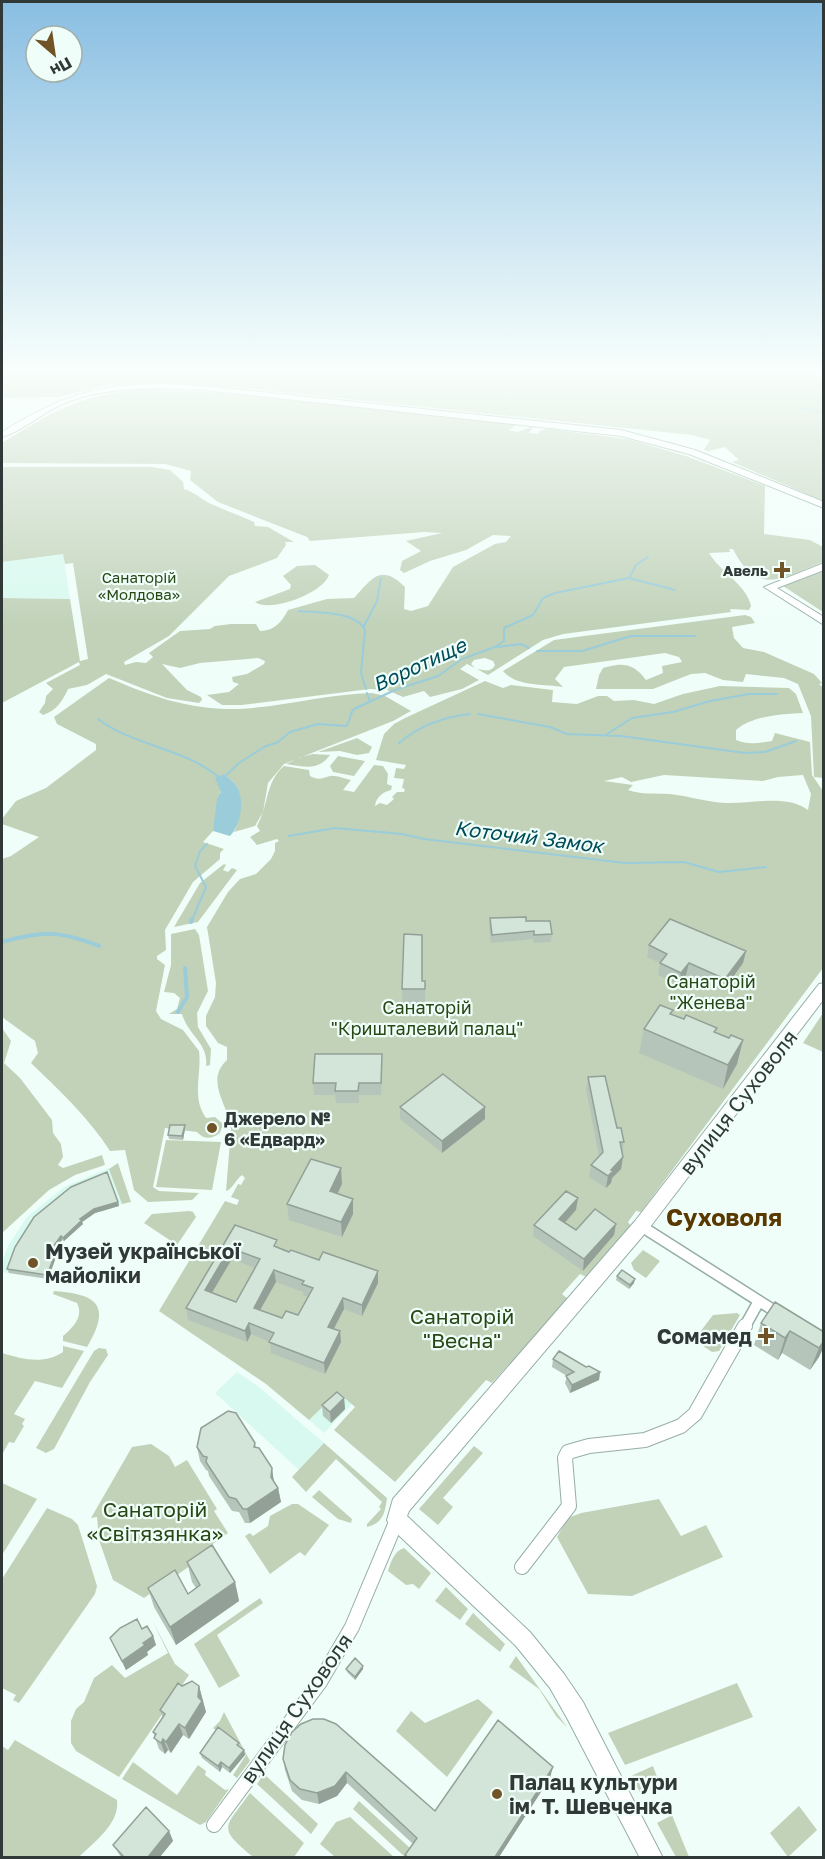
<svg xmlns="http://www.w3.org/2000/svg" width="825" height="1859" viewBox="0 0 825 1859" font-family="'Golos Text',sans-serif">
<rect width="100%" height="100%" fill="#f0fef9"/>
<path fill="#d8f9ef" d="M63 553 70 599 2 598V562Z
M109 1168 122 1204 102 1212 101 1211 95 1213 82 1223 83 1224 64 1241 62 1240 50 1259 55 1260 48 1279 2 1272V1263L8 1246 27 1217 64 1187Z
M237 1372 259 1387 324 1443 299 1470 215 1393Z
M337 1391 352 1404 324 1433 309 1420Z"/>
<path fill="#c1d2b9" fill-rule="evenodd" d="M2 368H823V501L732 462 739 460 725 447 709 451 704 450 710 440 692 435 233 387 146 383 104 386 59 397 2 398Z
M140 390 208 392 510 423 515 426 509 430 517 432 534 426 529 433 538 434 541 430 548 429 627 439 686 456 765 486 764 534 810 540 823 547V562C784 576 758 599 733 549H729L730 552 709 553C720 572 747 585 751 606L749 610 730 609 731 612 563 634 543 640 488 675 477 669C484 670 491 673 495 665L493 661 485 658 474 660 471 664 475 668 467 664 460 669 479 680 462 689 430 697 424 691 403 697 387 690 370 689 242 705H222L207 695 229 692 239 684 233 682 232 677 247 674 264 664 265 661 258 658 200 663 180 668 162 664 187 690 201 697 202 700 199 703 167 698 106 674 87 685 68 689C62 702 57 710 43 715L39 712 45 703 46 696 53 689 46 683 80 665 79 662 2 703V598L70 599 80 661 88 659 73 563 65 564 63 554 2 562V467H152L170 470 183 482 184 489C194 492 200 498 209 503 224 510 239 515 254 522L255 526 268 527 294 542H285L286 545 277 558 229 576 169 636 124 662 125 665 136 662 146 663 153 657 149 653 180 631 210 629 215 626 231 624H256L260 631C274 631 282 622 288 610L327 599 354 598C372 578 381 563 405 587L404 609 411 611 428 606 453 567 495 544 506 542 511 536 493 535 466 550 430 561 404 573 400 570 402 561 421 551 406 541 442 533 424 532 310 541 307 537 218 502 190 480 191 471 165 464 2 463V447L4 446 2 443C51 413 80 394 140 390Z
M315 565 329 575C323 593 271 613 255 602L290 589 291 585 283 576 297 566Z
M823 569V612L780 584Z
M745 615 751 617 755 623 732 627 734 638 743 648 764 652 814 674 822 683 819 684 824 688 823 778 814 777 811 716 798 684 784 678 746 674 743 682 723 680 705 673 691 674 653 689H596L599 675 603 668C622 662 634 663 646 680L663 673 662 666 682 662 679 657 665 653 564 667 555 679 563 687C544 684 516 687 503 671L554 640Z
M109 678C153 697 190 710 238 709 283 707 327 694 372 693L385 696 411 711 393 721 284 764 268 783 263 812 255 826 234 832C240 823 242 799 238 788 235 783 229 778 224 774L213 831 203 842 224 849 220 853V859L193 882 165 930 166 950 157 956V959L165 965 156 1011 161 1019 183 1030 199 1051C202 1074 191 1097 206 1118L215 1117 223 1124 220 1133C212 1139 204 1140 197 1132L165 1128 153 1187 159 1191 199 1193 192 1200 148 1202 134 1190 125 1150 110 1151C89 1118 59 1090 31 1063L38 1053 35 1041 2 1017V859L11 856 39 837 2 824V819L16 801 46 788 96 750V744L57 724 54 717Z
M485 681 503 688 511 685 553 690 552 702 577 704 598 696H607L614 701 634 700 654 704 683 694 720 686 789 688 796 694 803 713C781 714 752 716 736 730V740C748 745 759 743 772 741L775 733 810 742 812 775 823 791V968L641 1212 636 1211 628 1222 631 1226 586 1277 580 1274 562 1294 568 1299 492 1383 486 1380 395 1482 334 1430 355 1407 338 1392 309 1420 266 1384 159 1311 225 1201 237 1205 239 1200 231 1197 238 1184 241 1185 245 1178 242 1175C236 1179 233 1189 226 1191L231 1129C229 1106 204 1081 227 1060V1047L218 1043 206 1026V1016L215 997 216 983 207 927 228 892 240 879 256 874 271 859 275 851V843L279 841 277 839 257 845 250 837 260 831 257 826C269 805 265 782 284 766L309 770 310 776C319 781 322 778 330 776 336 775 345 779 351 780L343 790 354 792 374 765 383 766 388 774 387 784 392 786 391 790C383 792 376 797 375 806L380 803 387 805 394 799 392 797 397 792H404L405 789 402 788 404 779 394 778 396 768 404 769 406 765 376 760 384 734 394 724 405 718ZM664 775 763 781 778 777 803 775 811 794 808 810C786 794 752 804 726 803 707 802 688 796 670 794 656 793 641 795 628 790L633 785 604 781 622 777 631 782Z
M357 738 372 747 369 753 357 755 340 751 318 752Z
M313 754 330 755C318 771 305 767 286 764L301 757Z
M338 756 365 761 354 776 333 772 330 766Z
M224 864 226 865 223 870 228 872 232 868 237 870 198 922 174 927 200 883Z
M195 929 199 935 208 991 197 1013 198 1027 211 1049 210 1065 206 1066C209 1044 188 1035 182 1014H169L177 1009 180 998 174 993 164 992 171 965V934Z
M823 1013V1052L803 1043Z
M2 1028 11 1041 4 1063 20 1078 52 1120 53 1133 61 1144 63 1157 58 1165 63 1168 102 1155 105 1165 75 1175 49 1190 2 1233Z
M166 1140 221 1142 212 1190 156 1187Z
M118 1163 131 1202 122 1204 109 1169Z
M189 1211 193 1212 196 1217 177 1245 144 1223 152 1214Z
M643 1250 660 1261 646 1278 634 1270 631 1263Z
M54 1291C97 1294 112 1305 87 1347L63 1341V1336C73 1327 84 1317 77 1303L53 1294Z
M737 1313 740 1315 719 1351 712 1352 694 1340 713 1315Z
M63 1346 84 1351 62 1388 35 1381 14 1414 25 1419 22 1424 24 1426 14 1443 9 1442 2 1455V1353C22 1359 44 1365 63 1352Z
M99 1348 106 1349 108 1355 90 1382 54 1449 46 1453 36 1448 94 1351Z
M324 1443 387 1498C385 1513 383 1523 367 1527V1524L381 1509 379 1507 382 1502 336 1459 306 1492 292 1477Z
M151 1444 169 1456 175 1467 187 1460 217 1509 214 1511 228 1533 211 1545 207 1554 144 1598 113 1580 99 1540 97 1517 91 1518 132 1447Z
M474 1446 483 1453 443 1498 453 1507 438 1525 419 1509Z
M2 1483 37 1499 2 1555Z
M319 1490 352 1519 351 1523 338 1519 312 1497Z
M659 1499 681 1536 706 1525 723 1557 632 1596 588 1594 557 1537 568 1518 581 1513Z
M292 1504H298L329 1525 305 1556 300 1552 270 1574 245 1536 250 1533 253 1536 268 1526 270 1516Z
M47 1508 72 1519 78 1525 97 1586 95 1594 19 1703 13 1700 16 1695 2 1688V1579Z
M404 1548 431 1573 419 1589 413 1584 406 1585 388 1571C391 1562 394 1551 404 1548Z
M446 1587 468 1609 460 1620 435 1601Z
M260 1598 263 1603 217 1635 240 1676 219 1688 194 1644Z
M473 1613 505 1644 500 1652 465 1624Z
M153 1622 175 1664 189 1675 119 1777 76 1751 71 1743V1721L76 1709 84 1702 94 1678 112 1665 125 1678 168 1653Z
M516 1656 567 1727 556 1716 539 1689 509 1667Z
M737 1683 753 1717 625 1765 608 1733Z
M478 1699 493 1712 447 1777 396 1731 411 1711 425 1723Z
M224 1712 250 1761 237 1778 233 1775 246 1755 240 1750V1748L213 1728 220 1721Z
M15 1740 117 1800C120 1824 94 1842 79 1857H2V1746L8 1750Z
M133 1762 177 1795 198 1765 206 1771 205 1775 225 1790 229 1789 206 1822 200 1825 122 1779Z
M653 1766 660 1785 641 1794 631 1776Z
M264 1774 318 1824 311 1834 257 1784Z
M250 1793 304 1843 294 1857H253C217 1827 224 1829 250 1793Z
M359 1801 411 1849 405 1857 353 1809Z
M799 1806 817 1830 788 1857 770 1833Z
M672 1815 689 1857H676L657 1823Z
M350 1817 394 1857H335L320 1844 336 1822Z"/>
<path fill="#9accd9" d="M224 774C229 778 235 783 238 788 244 803 241 825 230 836L213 831 217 799 221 792 215 778Z"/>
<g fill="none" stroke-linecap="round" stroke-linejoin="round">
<path stroke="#9accd9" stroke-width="2" d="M37 368 47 371 53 368
M2 378 22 374 28 368
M799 407 824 413
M821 491 824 490
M629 578 636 565 648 557
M299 611C318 613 356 611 365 630L361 673 366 689
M364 626 377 601 381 578
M497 647 521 644 529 648
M537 651H582L631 636H695
M367 693 370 702
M478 714 550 727 567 734 621 736 745 753 765 752 796 741
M98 719C135 747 184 747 221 779
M607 734 632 718 673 712 710 701 749 694H777
M399 743C420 725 443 717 470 714
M223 778 239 763 264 747 278 742 290 732 318 724 346 726C351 721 349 714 354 709L395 690 438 676 462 659 495 647 504 641V628L533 615 543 598 555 593 629 578 675 590
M289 836 335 828 402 834 424 839 625 863 684 862 719 872 766 867
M192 920 206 887 195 866 200 851 207 844"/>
<path stroke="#9accd9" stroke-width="4" d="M191 922 192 919
M2 942C44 931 58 930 99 946
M178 1012 187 997 185 968"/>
<g stroke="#96ada6" stroke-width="8">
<path id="street-far2" d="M2 374 12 368"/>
</g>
<g stroke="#96ada6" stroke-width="13">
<path id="street-far1" d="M641 1226 781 1315
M744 1328 759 1301"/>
</g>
<g stroke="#96ada6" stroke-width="16">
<path id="street" d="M522 1567 569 1506 565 1458 568 1452 589 1446 645 1440 681 1426 695 1414 745 1326
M214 1825 320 1682 352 1627 397 1520"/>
</g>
<g stroke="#96ada6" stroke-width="2">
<path id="secondary" d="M168 384 203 386 621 430 695 450 824 502V508L689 454 621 436 203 390C155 388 103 385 58 406 39 415 21 432 2 437V432C62 395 96 384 168 384Z
M824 563V570L777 588 824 617V625L764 587Z
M824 983V999L647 1231 409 1511 407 1516 530 1632 564 1674 583 1702 663 1858H640L567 1718 550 1688 516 1646 390 1527 387 1520 393 1499 635 1221 819 984Z"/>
</g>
<use href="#street-far2" stroke="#fff" stroke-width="6"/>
<use href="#street-far1" stroke="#fff" stroke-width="10"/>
<use href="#street" stroke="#fff" stroke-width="14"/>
<use href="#secondary" fill="#fff" fill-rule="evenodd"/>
</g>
<path fill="#b5c5ba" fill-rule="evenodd" d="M490 918 526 921 552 934 551 942 534 943 533 939 491 943 489 926Z
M649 945 746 951 743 963 723 991 686 975 679 985 658 975 660 963 647 957Z
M422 981H425V1013H403L402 989Z
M673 1010 672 1014 716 1033 729 1038 743 1040 737 1064 723 1089 639 1053 644 1029Z
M382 1066 381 1095H359V1103H336L335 1095H314L313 1083Z
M588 1077 624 1142 621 1169 612 1178 611 1183 606 1188 589 1177 591 1165 599 1156 586 1089Z
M400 1107H485V1119L442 1153 400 1119Z
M185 1129 183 1140 169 1139 168 1135Z
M342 1184 337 1194 353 1214 342 1237 289 1220 287 1204Z
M578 1198 576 1210 565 1223 576 1230 616 1224 614 1235 583 1271 533 1236 534 1225Z
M118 1202 119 1206 95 1213 82 1222 83 1224 64 1241 62 1240 50 1256 54 1257 55 1260 48 1279 9 1273 7 1269 15 1247Z
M235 1225 278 1248 378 1283 362 1316 344 1309 334 1329 340 1331 341 1342 325 1374 271 1353 270 1342 251 1334 247 1342 188 1320 186 1308ZM232 1259 255 1268 236 1302 212 1293ZM276 1282 303 1292V1295L308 1297 298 1315 282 1318 260 1310Z
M617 1276 634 1283 629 1289 616 1280Z
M761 1323 824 1332V1346L819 1357 810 1370 782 1353 778 1360 754 1345Z
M553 1359 586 1367 600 1372 599 1380 570 1393 565 1383 567 1376 552 1367Z
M344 1398 345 1409 331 1423 323 1416 322 1405Z
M255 1443 256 1448 274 1482 278 1488 281 1502 250 1523H245L239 1512 232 1511 209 1476 208 1471 206 1470 200 1461 197 1447Z
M187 1562 235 1582 239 1601 176 1645 154 1607 148 1588 188 1594 196 1588 192 1582Z
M142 1629 153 1636 156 1645 147 1652 148 1655 126 1670 110 1638Z
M346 1669H363L355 1680 347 1672Z
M182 1686H199L206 1712 189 1739 183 1735 171 1753 168 1750 165 1754 159 1749 153 1732 163 1718 160 1710Z
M285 1745 435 1811 550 1778 499 1857H405V1855L413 1844 347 1783 337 1796 319 1804 302 1800 292 1791 285 1770 283 1759Z
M240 1747 244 1750 245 1755 230 1773 222 1767 220 1772 202 1758 200 1753Z
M169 1831 173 1841 121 1857 113 1845Z"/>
<path fill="#93a097" d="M746 951 743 963 723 991 725 979Z
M689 963 686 975 679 985 681 973Z
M743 1040 737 1064 723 1089 728 1065Z
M485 1107V1119L442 1153V1141Z
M185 1125V1129L183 1140 182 1136Z
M623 1157 621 1169 612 1178 611 1183 606 1188 608 1176 611 1170Z
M341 1168 342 1184 331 1207 330 1191Z
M578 1198 576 1210 558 1230 559 1219Z
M353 1199V1214L342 1237 341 1222Z
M118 1202 119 1206 95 1213 82 1222 83 1224 64 1241 63 1238 80 1219 94 1209Z
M616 1224 614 1235 583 1271 584 1259Z
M61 1236 62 1240 48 1259 47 1255Z
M230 1248 232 1259 207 1301 205 1290Z
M54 1257 55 1260 48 1279 47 1275Z
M274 1270 276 1282 255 1319 254 1308Z
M378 1271V1283L362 1316V1305Z
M635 1279 634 1283 629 1289 630 1285Z
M343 1298 344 1309 329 1338 328 1327Z
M249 1323 251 1334 247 1342 245 1331Z
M340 1331 341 1342 325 1374 324 1363Z
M790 1331 782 1353 778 1360 785 1338Z
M824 1341V1346L819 1357 810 1370 819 1348Z
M600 1372 599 1380 570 1393 572 1385Z
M344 1398 345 1409 331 1423 330 1412Z
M272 1468 274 1482 271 1477Z
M278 1488 281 1502 250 1523 247 1509Z
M235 1582 239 1601 176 1645 170 1627Z
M153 1636 156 1645 147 1652 148 1655 126 1670 122 1661 143 1643Z
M363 1666V1669L355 1680V1677Z
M199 1686 206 1712 189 1739 185 1728 198 1697Z
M179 1724 183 1735 171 1753 166 1742Z
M163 1739 168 1750 165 1754 161 1743Z
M244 1750 245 1755 230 1773 229 1768Z
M221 1762 222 1767 220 1772 218 1766Z
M553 1767 550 1778 499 1857H495Z
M346 1772 347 1783 337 1796 319 1804 317 1793Z
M169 1831 173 1841 160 1857H148Z"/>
<path fill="#d2e5d8" stroke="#93a097" stroke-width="1.5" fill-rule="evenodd" d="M526 917V921H550L552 934 534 935V931L492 935 490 918Z
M670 919 746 951 725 979 689 963 681 973 660 963 667 954 649 945Z
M404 934 422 935V981H425V989H402Z
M660 1005 673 1010 670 1014 684 1019 686 1015 717 1028 714 1032 729 1038 731 1035 743 1040 728 1065 644 1029Z
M315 1054H382L381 1083H359L358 1091H335L336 1083H313Z
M443 1074 485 1107 442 1141 400 1107Z
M605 1076 617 1128H621L624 1142H620L623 1157 611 1170 613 1171 608 1176 591 1165 603 1152 588 1077Z
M170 1125H185L182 1136 168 1135Z
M311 1159 341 1168 330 1191 353 1199 341 1222 287 1204Z
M107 1172 118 1202 94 1209 80 1219 82 1220 63 1238 61 1236 47 1255 54 1257 47 1275 7 1269 15 1247 34 1217 71 1187Z
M566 1191 578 1198 559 1219 576 1230 595 1209 616 1224 584 1259 534 1225Z
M235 1225 277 1240 274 1246 289 1252 291 1250 319 1260 323 1252 378 1271 362 1305 343 1298 328 1327 340 1331 324 1363 269 1342 274 1333 249 1323 245 1331 186 1308ZM230 1248 260 1259 236 1302 205 1290ZM274 1270 304 1281 302 1284 313 1288 298 1315 286 1311 282 1318 254 1308Z
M622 1270 635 1279 630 1285 617 1276Z
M775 1302 824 1332V1341L819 1348 790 1331 785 1338 761 1323Z
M559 1351 586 1367 589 1366 600 1372 572 1385 566 1376 574 1372 553 1359Z
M337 1392 344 1398 330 1412 322 1405Z
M228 1411 236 1413 250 1435 255 1443 254 1447 259 1448 272 1468 271 1477 278 1488 247 1509H243L236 1499 229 1497 206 1462 207 1457 203 1456 197 1447 201 1428Z
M212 1545 235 1582 170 1627 148 1588 175 1570 188 1594 200 1585 187 1562Z
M137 1619 142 1629 147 1626 153 1636 143 1643 145 1645 122 1661 110 1638 120 1628Z
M355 1658 363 1666 355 1677 346 1669Z
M192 1681 199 1686 198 1697 202 1701 185 1728 179 1724 166 1742 163 1739 161 1743 154 1738 156 1734 153 1732 165 1714 160 1710 178 1683 182 1686Z
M313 1719H324L336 1724 435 1811 498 1720 553 1767 495 1857H408L405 1855 417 1838 346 1772 335 1786 317 1793 300 1789 290 1780 283 1759 285 1745 292 1732 301 1724Z
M218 1727 239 1743 237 1745 244 1750 229 1768 221 1762 218 1766 200 1753Z
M146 1807 169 1831 148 1857H121L123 1856 113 1845Z"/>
<linearGradient id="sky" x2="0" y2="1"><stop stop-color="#89bee2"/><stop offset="0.59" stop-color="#f8fffc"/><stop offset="1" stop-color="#f8fffc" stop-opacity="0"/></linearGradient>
<rect width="825" height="628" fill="url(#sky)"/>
<g fill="#715328" stroke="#f0fef9" stroke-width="2">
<path d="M779 561h6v6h6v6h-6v6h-6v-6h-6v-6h6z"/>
<circle cx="212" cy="1128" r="6"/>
<circle cx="33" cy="1263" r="6"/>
<path d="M763 1327h6v6h6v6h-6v6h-6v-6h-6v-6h6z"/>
<circle cx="497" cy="1794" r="6"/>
</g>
<g text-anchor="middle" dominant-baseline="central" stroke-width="4.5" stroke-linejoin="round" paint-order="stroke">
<g font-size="15" font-weight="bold" fill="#303937" stroke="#f0fef9" text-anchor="end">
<text x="768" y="570">Авель</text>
</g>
<g font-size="15" fill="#284715" stroke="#f0fef9">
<text x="139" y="577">Санаторій<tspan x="139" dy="17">«Молдова»</tspan></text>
</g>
<g font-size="18" fill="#284715" stroke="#f0fef9">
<text x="711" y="981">Санаторій<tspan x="711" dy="21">"Женева"</tspan></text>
<text x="427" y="1007">Санаторій<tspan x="427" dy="21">"Кришталевий палац"</tspan></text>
</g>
<g font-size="18" font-weight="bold" fill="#303937" stroke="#f0fef9" text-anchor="start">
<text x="224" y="1118">Джерело №<tspan x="224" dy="21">6 «Едвард»</tspan></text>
</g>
<g font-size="20" font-style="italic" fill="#004b5a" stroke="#f0fef9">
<text transform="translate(419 664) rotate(-25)">Воротище</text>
<text transform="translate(529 836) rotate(7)">Коточий Замок</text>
</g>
<g font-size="21" fill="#303937" stroke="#f0fef9">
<text transform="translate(738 1102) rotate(-52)">вулиця Суховоля</text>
<text transform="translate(296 1708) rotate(-55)">вулиця Суховоля</text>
</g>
<g font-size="21" font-weight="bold" fill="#303937" stroke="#f0fef9" text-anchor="start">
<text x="45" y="1251">Музей української<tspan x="45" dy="24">майоліки</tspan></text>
<text x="752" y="1336" text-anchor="end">Сомамед</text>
<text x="509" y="1782">Палац культури<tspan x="509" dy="24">ім. Т. Шевченка</tspan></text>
</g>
<g font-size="21" fill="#284715" stroke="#f0fef9">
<text x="462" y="1316">Санаторій<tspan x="462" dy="24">"Весна"</tspan></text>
<text x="155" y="1509">Санаторій<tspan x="155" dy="24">«Світязянка»</tspan></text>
</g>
<g font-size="24" font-weight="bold" fill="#593900" stroke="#f0fef9">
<text x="724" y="1216">Суховоля</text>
</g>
</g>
<rect width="825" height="1859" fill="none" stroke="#303937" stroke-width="6"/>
<g transform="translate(54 54) rotate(151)"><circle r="28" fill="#f0fef9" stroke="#a3afab" stroke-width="1.5"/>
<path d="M0-4.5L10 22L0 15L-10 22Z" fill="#715328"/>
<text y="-9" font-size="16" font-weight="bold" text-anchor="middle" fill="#303937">Пн</text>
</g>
</svg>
